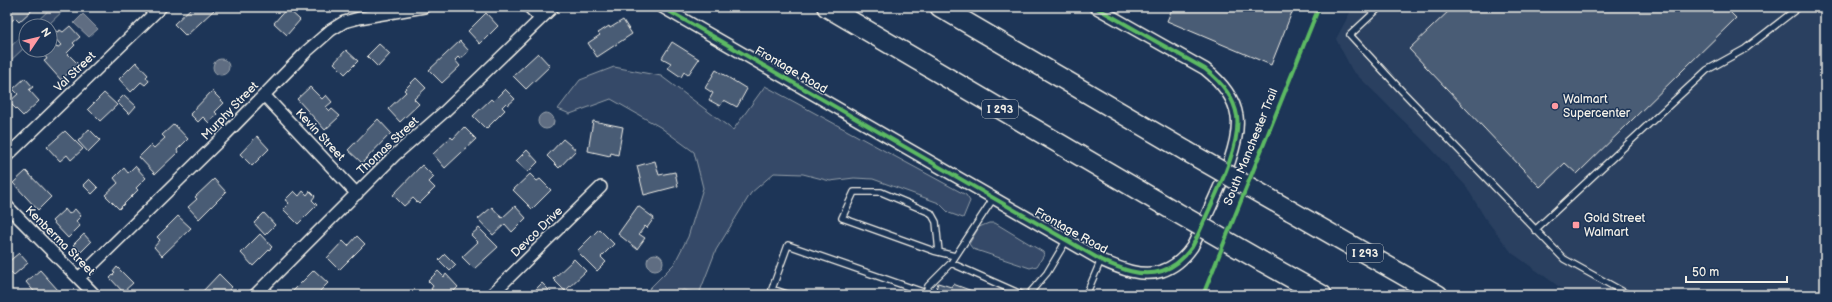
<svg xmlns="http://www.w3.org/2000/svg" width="1832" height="302" viewBox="0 0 1832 302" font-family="'Balsamiq Sans',sans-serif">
<rect width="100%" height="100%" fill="#1d3557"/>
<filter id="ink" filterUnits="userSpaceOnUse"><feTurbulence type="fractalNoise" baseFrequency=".025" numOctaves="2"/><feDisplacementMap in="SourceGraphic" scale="8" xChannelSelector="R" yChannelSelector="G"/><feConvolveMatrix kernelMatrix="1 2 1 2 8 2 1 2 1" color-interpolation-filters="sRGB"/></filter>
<g filter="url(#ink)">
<path fill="#2a4060" d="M1353 7H1825V295H1573L1561 288 1512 253 1485 218 1466 186 1427 144 1352 70 1336 39Z"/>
<path fill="#354a67" stroke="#949ea8" d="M52 7H67L47 26H32Z
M26 32V46L7 64V50Z
M614 67 661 76 733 130 765 86 966 195 970 201 963 218 949 213 939 203 873 179 854 178 830 181 803 174 774 173 751 193 716 250 699 294 683 290 675 295H643L674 264 688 237 703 188 694 152 660 127 611 99 570 114 558 109 580 80Z
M989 223H995L1043 252 1044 255 1037 266 1030 268 973 249 969 244 979 227Z"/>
<path fill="#5e6d82" stroke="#9aa2ab" d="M83 14 98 29 89 37 74 23Z
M213 67a8 8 0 1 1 16 0a8 8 0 1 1-16 0Z
M538 121a8 8 0 1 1 16 0a8 8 0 1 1-16 0Z
M647 262a8 8 0 1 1 16 0a8 8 0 1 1-16 0Z"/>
<path fill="#485b74" stroke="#f4f1e8" d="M7 7H31L33 9 19 22 15 18 7 25Z
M192 7H211L214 10 186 36 174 24Z
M1167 7H1294L1271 65 1167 21 1172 9Z
M1453 7H1729L1727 9 1736 18 1577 174 1565 163 1540 187 1409 49Z
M287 8 300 20 287 35 274 23Z
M486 13 498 26 480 44 468 31Z
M623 20 632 34 597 57 588 43 600 35 598 33 609 26 610 28Z
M70 26 80 37 73 43 75 45 67 53 78 64 61 80 44 61 47 59 45 56 48 53 45 50H50V46L53 43 57 48 61 45 51 34 55 30 57 32 60 30 63 32Z
M460 41 469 51 460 59 458 57 455 60 460 66 442 83 429 70Z
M672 42 699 59 688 75 684 72 681 77 668 68 671 63 662 58Z
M379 44 390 54 378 67 367 56Z
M346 50 358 61 345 74 334 63Z
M538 53 550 66 526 89 513 76Z
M136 62 148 75 146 77 149 81 145 85 141 82 131 92 119 79Z
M716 70 747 89 737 107 724 100 720 106 709 100 713 93 705 88Z
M25 78 33 87 29 90 39 101 23 116 9 102 18 94 13 89Z
M416 78 426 88 414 99 419 104 400 122 388 109 406 92 404 90Z
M310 87 322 99 326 95 332 102 326 107 330 111 332 109 340 116 325 130 297 99Z
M505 89 515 99 508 105 506 103 502 107 505 110 486 129 473 116 491 99 493 101Z
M212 91 224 103 215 112 217 114 209 123 203 117 198 122 190 114Z
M104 93 117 105 100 121 88 109Z
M124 95 136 106 129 114 117 102Z
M378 119 391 133 362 163 348 150Z
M593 121 623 127 618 155 611 153 610 156 588 151Z
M174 124 188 139 177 150 178 152 155 174 139 157 151 145 154 148 165 138 162 135Z
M464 127 476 139 445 168 433 154 451 137 453 139Z
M89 129 100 140 88 152 78 141Z
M65 131 83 149 71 160 67 155 60 161 47 147Z
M257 136 269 149 252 166 240 154Z
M563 139 576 150 559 168 547 156Z
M527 150 538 162 528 172 516 161Z
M655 161 659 175 675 172 678 186 644 195 637 166Z
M422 165 434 177 429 182 435 188 419 204 413 198 404 206 393 195Z
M135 166 146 178 136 188 138 190 119 209 105 195 118 183 114 178 124 168 128 173Z
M26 171 51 197 38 210 13 183Z
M530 174 537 181 540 179 551 190 532 209 513 190Z
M89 179 98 188 92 194 83 185Z
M214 179 226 192 199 219 188 207 197 199 195 197Z
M294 191 299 196 303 191 307 195 310 191 315 196 312 200 317 205 298 224 283 209 289 203 285 200Z
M515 206 526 218 512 232 505 224 493 235 478 219 492 207 502 218Z
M638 206 654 218 647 228 645 226 639 234 645 238 637 249 618 234Z
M65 209 69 214 75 209 81 216 76 221 80 226 68 238 52 221Z
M264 213 275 225 265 235 254 223Z
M178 216 191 228 162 256 154 247 160 240 157 237Z
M479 228 498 247 474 269 462 257 478 242 471 235Z
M599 229 614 244 601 257 606 262 597 271 577 251Z
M84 234 91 242 81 252 73 245Z
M260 234 272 247 253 266 241 253Z
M357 236 365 244 339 270 327 258 343 241 348 246Z
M19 253 28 263 14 275 7 268V263Z
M445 254 456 265 450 271 439 260Z
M574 259 586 271 565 291 553 279Z
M117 267 133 283 123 292 110 278 115 273 113 272Z
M40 270 58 290 53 295H37L26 282Z
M314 270 328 283 316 295H289Z
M438 271 444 277 446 274 458 287 452 293 453 295H436L431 289 433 286 428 281Z
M219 274 232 287 224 295H204L202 292Z
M542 283 554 295H530Z
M938 283 951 287 953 284 983 295H934Z"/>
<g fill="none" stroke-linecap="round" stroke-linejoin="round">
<g stroke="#f4f1e8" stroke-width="8">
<path id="lane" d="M1380 7 1350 35 1401 90 1564 259 1629 295
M993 199 951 263 1023 295
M1535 230 1707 70 1745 49 1799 7
M939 252 936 222 931 213 881 192H854L842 218 934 251 955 256
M790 295 772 289 788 245 926 293
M925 295 928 286 951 263
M1028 295 1047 273 1066 241
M1086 295 1101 260"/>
</g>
<g stroke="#f4f1e8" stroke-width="14">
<path id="street" d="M529 7 540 18
M662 7 1101 260C1119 268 1141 278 1162 271 1174 267 1185 257 1192 247 1197 238 1201 228 1205 219 1217 192 1241 145 1237 116 1234 97 1220 81 1205 69L1095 7
M264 95 357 194
M7 156 161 7
M7 206 95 295
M79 278 226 134 307 51 331 30 344 22 359 18 424 7
M255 295 395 155 443 113 553 7
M491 295 601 187"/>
</g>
<g stroke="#f4f1e8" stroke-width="22">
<path id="highway" d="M827 7 1174 211
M940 7 1186 151
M1291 211 1438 295
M1261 261 1322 295"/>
</g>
<use href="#lane" stroke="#1d3557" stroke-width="5.5"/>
<use href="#street" stroke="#1d3557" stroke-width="11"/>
<use href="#highway" stroke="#1d3557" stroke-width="19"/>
<g stroke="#f4f1e8" stroke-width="22" stroke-linecap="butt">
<path id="highway-bridge" d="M1186 151 1291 211
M1174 211 1261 261"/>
</g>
<use href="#highway-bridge" stroke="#1d3557" stroke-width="19"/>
<g stroke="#1d3557" stroke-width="6">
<path id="cycleway" d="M662 7 1101 260C1119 268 1141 278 1162 271 1174 267 1185 257 1192 247 1197 238 1201 228 1205 219 1217 192 1241 145 1237 116 1234 97 1220 81 1205 69L1095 7
M1203 295 1319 7"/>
</g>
<use href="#cycleway" stroke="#5cba63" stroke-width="4"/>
</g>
</g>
<g fill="#ff9aa2" stroke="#1d3557" stroke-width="1.5">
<circle cx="1555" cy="106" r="4"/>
<rect x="1572" y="221" width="8" height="8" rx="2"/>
</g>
<g text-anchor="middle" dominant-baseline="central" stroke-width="3" stroke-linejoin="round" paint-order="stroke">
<g fill="#1d3557" stroke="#b4b9bc" stroke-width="1">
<rect x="982" y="100" width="36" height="18" rx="3"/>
<rect x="1347" y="244" width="36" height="18" rx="3"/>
</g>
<g font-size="11" font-weight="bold" fill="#f4f1e8">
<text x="1000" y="109">I 293</text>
<text x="1365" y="253">I 293</text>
</g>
<g font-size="12" fill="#f4f1e8" stroke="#1d3557">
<text transform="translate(791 70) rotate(30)">Frontage Road</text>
<text transform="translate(75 72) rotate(-44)">Val Street</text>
<text transform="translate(230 111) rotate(-46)">Murphy Street</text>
<text transform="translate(320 135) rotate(47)">Kevin Street</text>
<text transform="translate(388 146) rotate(-43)">Thomas Street</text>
<text transform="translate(1251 147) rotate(-68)">South Manchester Trail</text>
<text transform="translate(1071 231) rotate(29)">Frontage Road</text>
<text transform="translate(537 232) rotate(-44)">Devco Drive</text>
<text transform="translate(60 241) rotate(45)">Kenberma Street</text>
</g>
<g font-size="12" fill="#f4f1e8" stroke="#1d3557" text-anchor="start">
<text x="1563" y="99">Walmart<tspan x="1563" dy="14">Supercenter</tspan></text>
<text x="1584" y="218">Gold Street<tspan x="1584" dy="14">Walmart</tspan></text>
</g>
</g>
<rect width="1832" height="302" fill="none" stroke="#1d3557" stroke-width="24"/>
<rect x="12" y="12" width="1808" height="278" fill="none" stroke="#f4f1e8" stroke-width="1.5" filter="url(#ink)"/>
<g transform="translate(38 38) rotate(55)"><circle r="19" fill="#1d3557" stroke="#738091"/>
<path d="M0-3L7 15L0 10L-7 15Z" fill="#ff9aa2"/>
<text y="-6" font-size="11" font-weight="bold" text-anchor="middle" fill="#f4f1e8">N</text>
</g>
<path d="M1686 276v6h101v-6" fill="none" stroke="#f4f1e8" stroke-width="2"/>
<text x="1692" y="276" font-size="12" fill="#f4f1e8" stroke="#1d3557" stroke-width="3" paint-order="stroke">50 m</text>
</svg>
